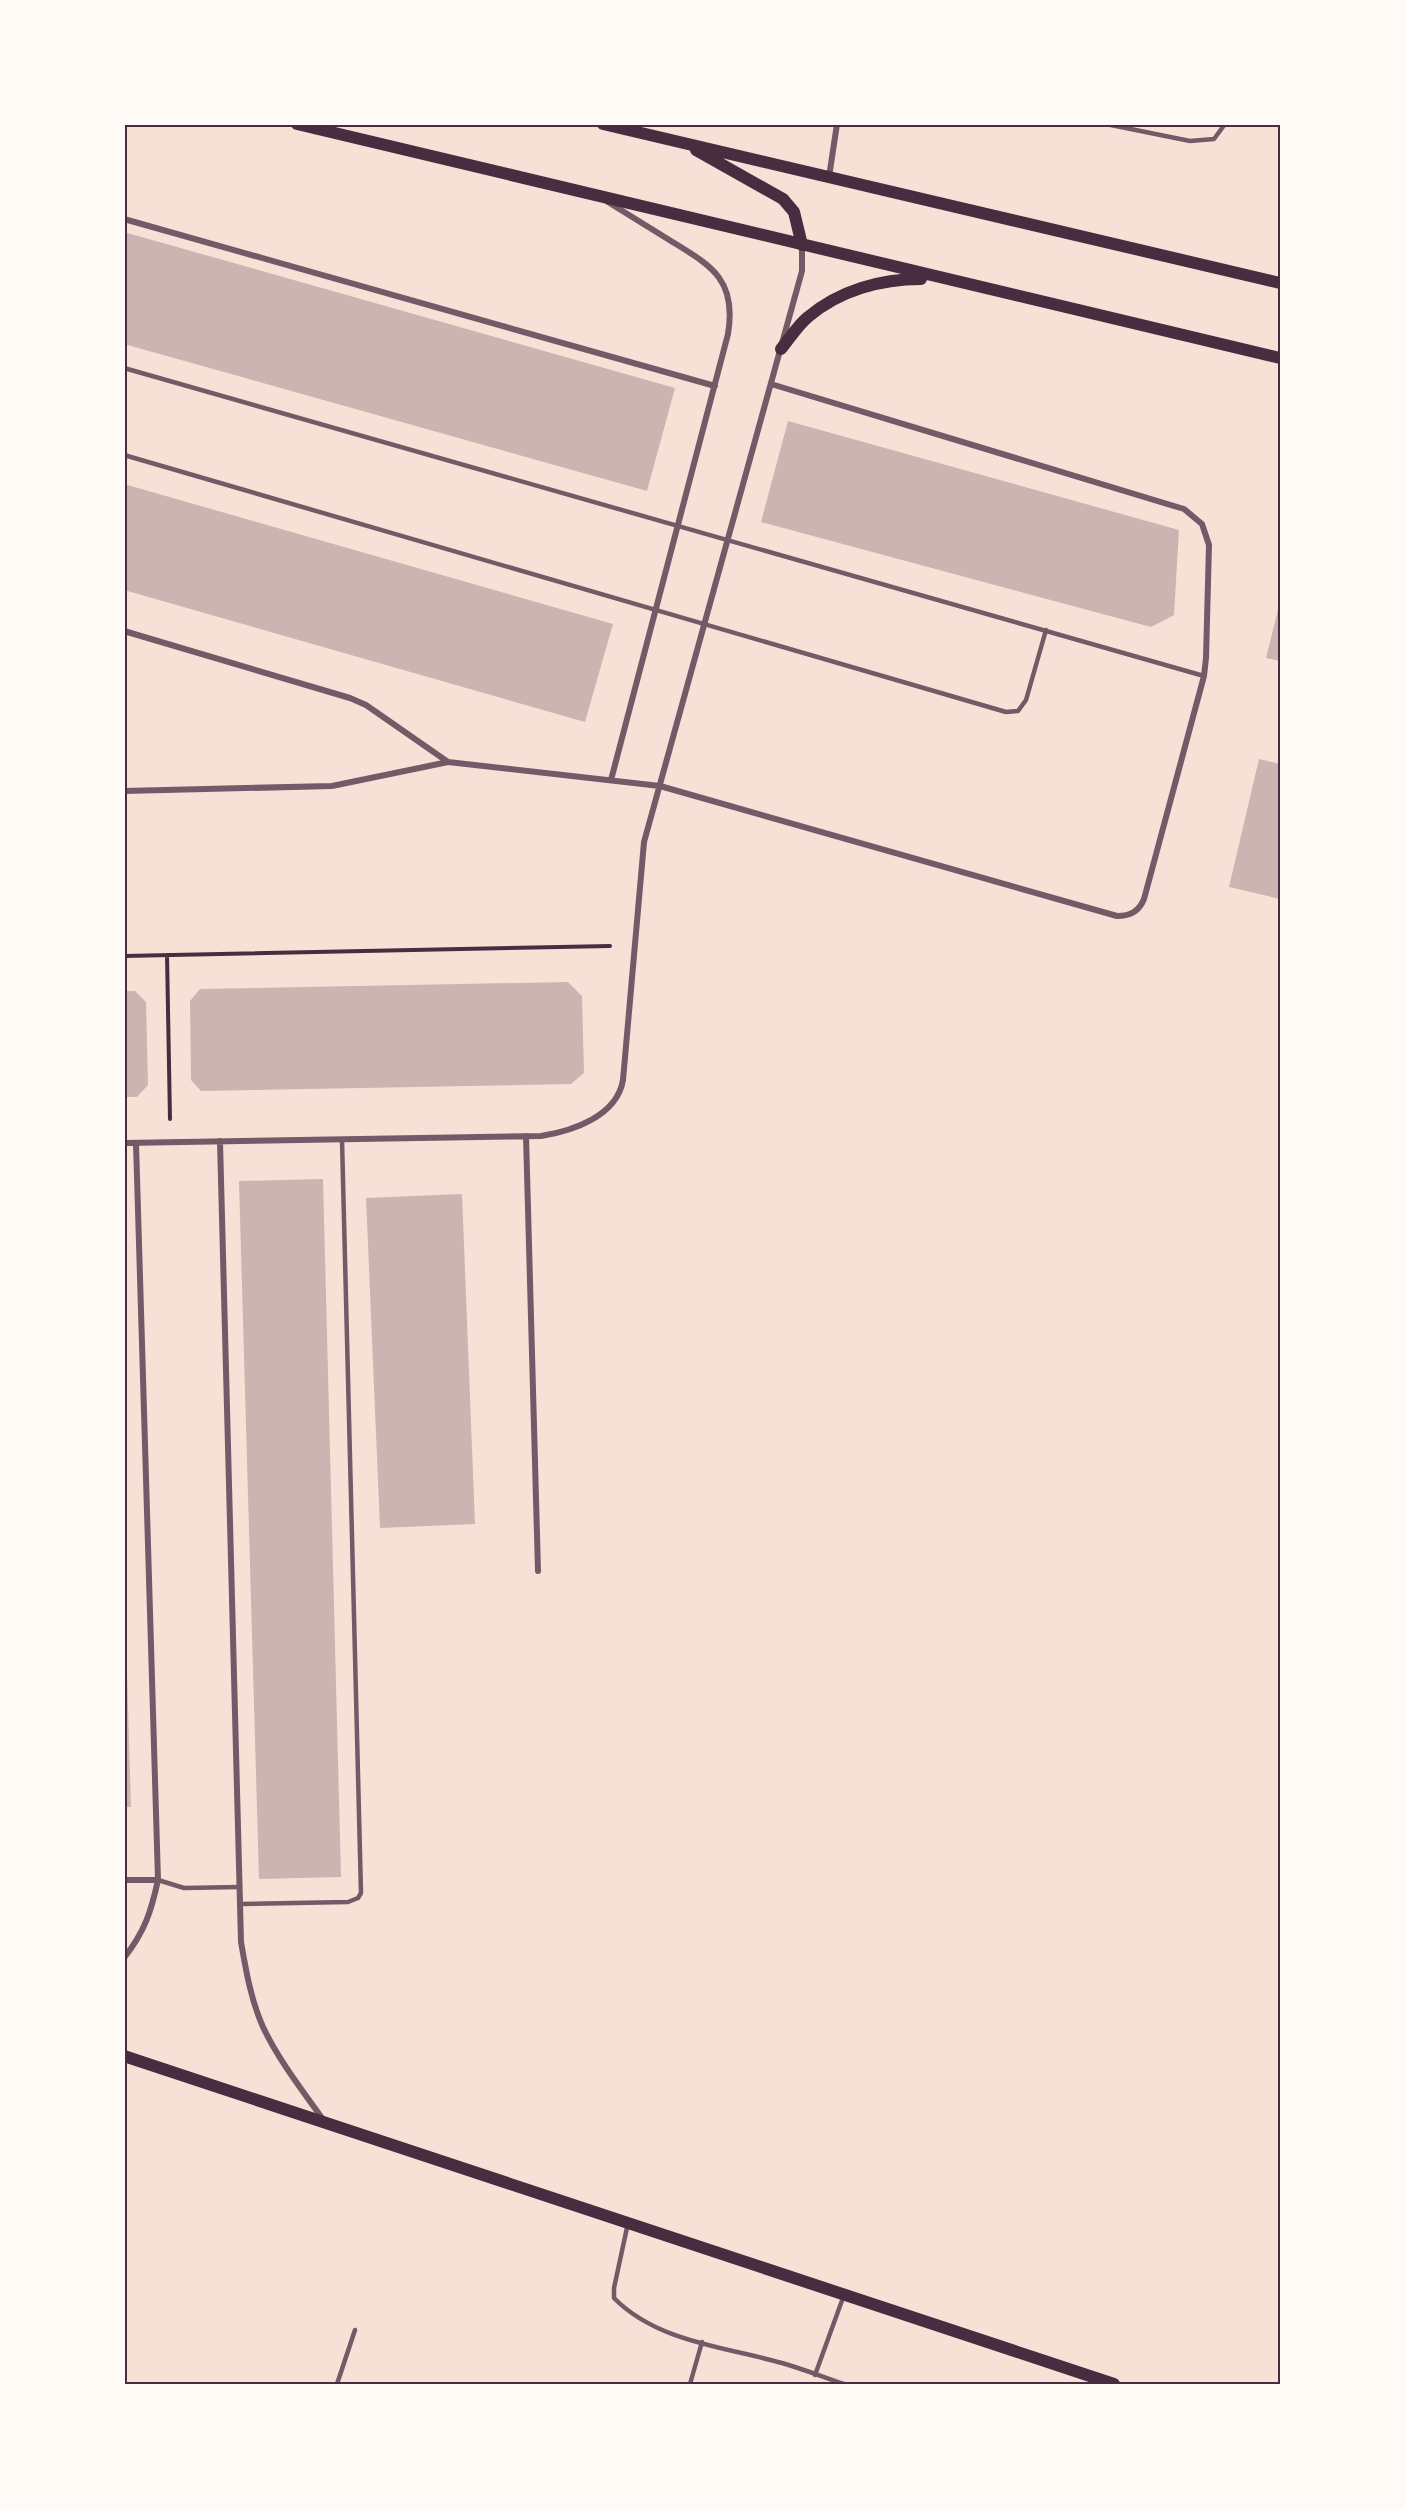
<svg xmlns="http://www.w3.org/2000/svg" width="1405" height="2509" viewBox="0 0 1405 2509" font-family="'Fira Sans Condensed',sans-serif">
<rect width="100%" height="100%" fill="#f7e1d7"/>
<path fill="#ccb4b1" d="M124 232 675 388 647 491 124 344Z
M788 421 1179 530 1174 615 1151 627 761 522Z
M124 484 613 624 585 722 124 590Z
M1280 602V661L1266 658Z
M1259 759 1280 764V899L1229 887Z
M568 982 582 996 584 1073 571 1084 201 1091 191 1080 190 1001 200 989Z
M124 991H135L146 1002 148 1085 137 1097H124Z
M323 1179 341 1877 259 1879 239 1181Z
M462 1194 475 1524 380 1528 366 1198Z
M124 1638H126L131 1807H124Z"/>
<g fill="none" stroke-linecap="round" stroke-linejoin="round">
<path stroke="#4a2c40" stroke-width="4" d="M167 955 170 1119
M124 956 610 946"/>
<path stroke="#755966" stroke-width="4.5" d="M1106 124 1190 141 1214 139 1225 124
M124 368 1204 676
M124 455 1006 712 1018 711 1026 700 1046 630
M158 1880 184 1888 240 1887
M240 1904 348 1902 358 1898 361 1893 342 1140
M628 2223 614 2288V2298C657 2342 726 2347 782 2363 803 2369 823 2377 844 2384
M815 2375 844 2295
M337 2384 355 2330
M690 2384 702 2342"/>
<path stroke="#755966" stroke-width="6" d="M829 177 837 124
M608 202C629 215 650 228 671 241 712 266 737 280 728 334L611 780
M124 219 715 386
M124 631 350 698 366 705 448 762 660 786 1117 916C1131 916 1139 911 1144 899L1204 676 1206 658 1209 545 1202 524 1184 509 771 384
M124 791 332 786 448 762
M526 1136 538 1571
M220 1141 241 1942C246 1971 251 2000 263 2027 279 2061 303 2091 324 2121
M124 1143 541 1136C573 1131 617 1116 623 1080L644 842 802 271V245
M124 1880H158
M124 1958C145 1931 151 1912 158 1880L136 1143"/>
<path stroke="#4a2c40" stroke-width="12" d="M297 124 1280 358
M603 124 1280 283
M696 150 783 199 794 212 802 245
M781 349C790 338 798 325 808 317 840 290 881 279 921 279
M124 2056 1114 2384"/>
</g>
<rect width="1405" height="2509" fill="none" stroke="#fffaf5" stroke-width="252"/>
<rect x="126" y="126" width="1153" height="2257" fill="none" stroke="#4a2c40" stroke-width="2"/>
</svg>
